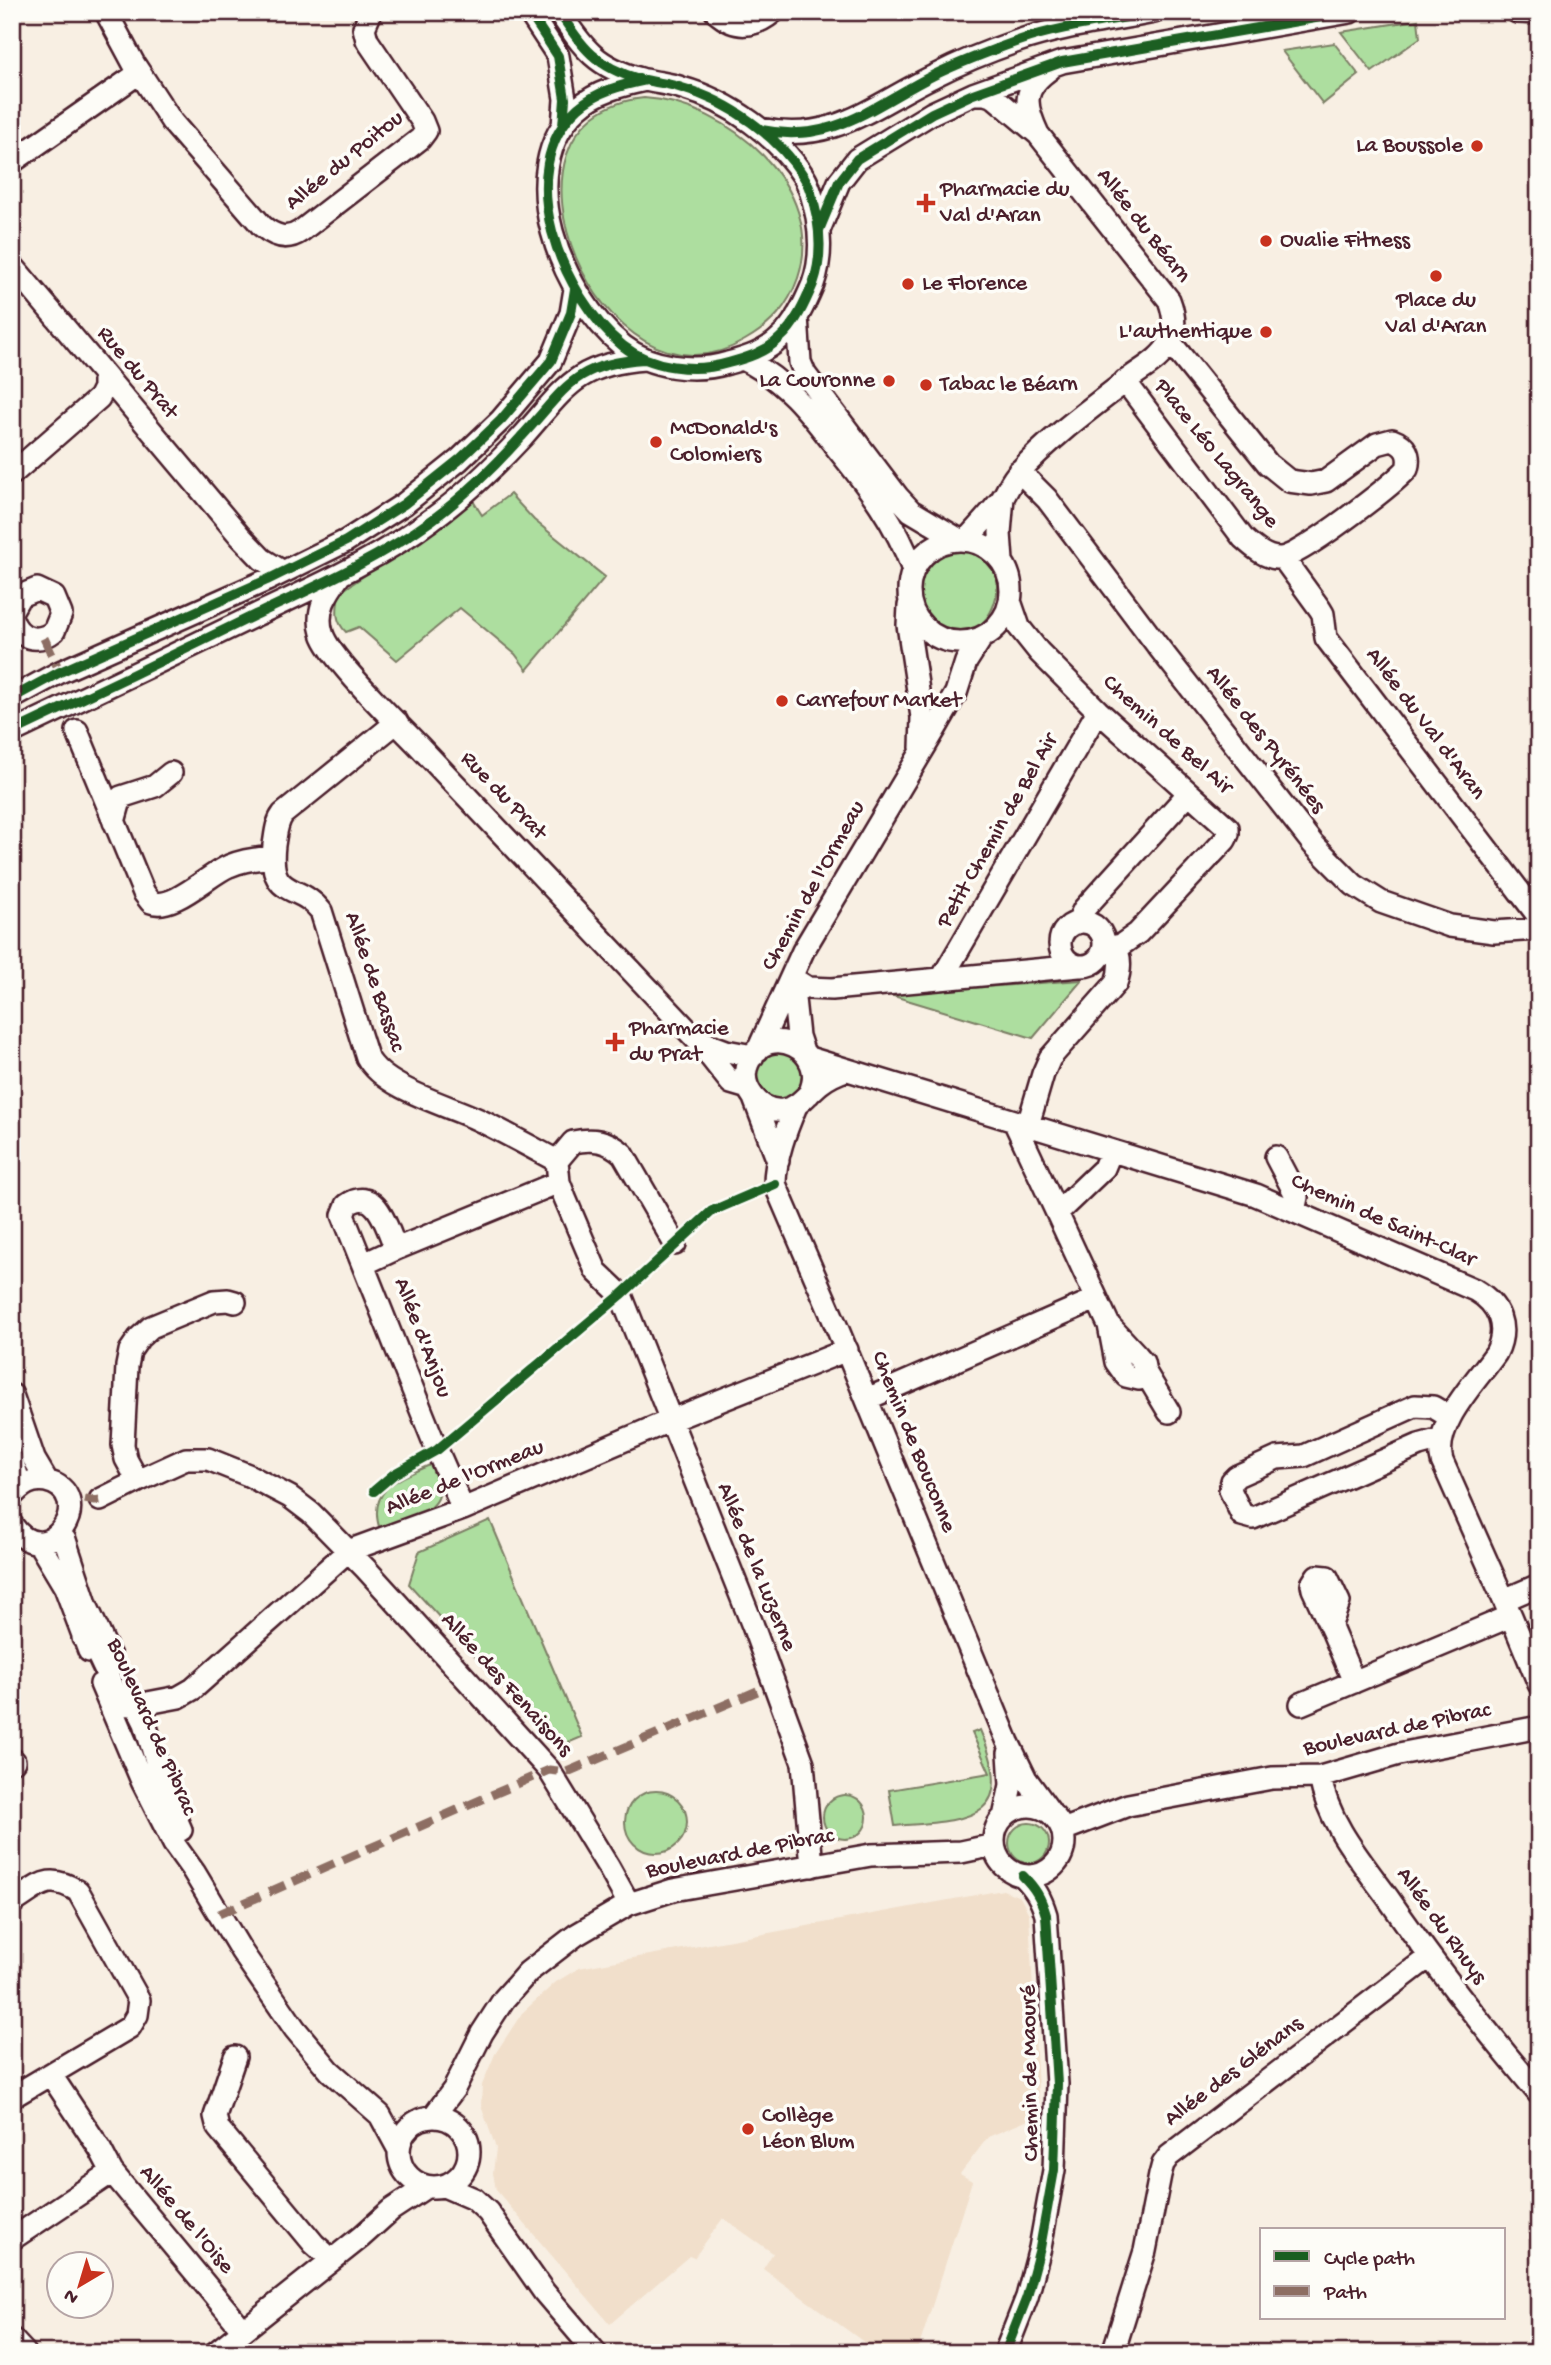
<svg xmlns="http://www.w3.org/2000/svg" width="1551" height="2365" viewBox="0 0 1551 2365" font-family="'Gochi Hand',sans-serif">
<rect width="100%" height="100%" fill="#f8efe3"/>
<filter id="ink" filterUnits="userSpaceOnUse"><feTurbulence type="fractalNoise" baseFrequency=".0143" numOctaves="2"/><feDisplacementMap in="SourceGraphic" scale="14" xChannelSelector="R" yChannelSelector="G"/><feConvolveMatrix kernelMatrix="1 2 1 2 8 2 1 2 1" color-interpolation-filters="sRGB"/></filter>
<g filter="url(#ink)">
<path fill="#f1dfcb" d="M1003 1890 1020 1897 1029 1914 1039 2110 1033 2118 988 2137 960 2174 972 2181 917 2353H879L763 2269 773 2253 723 2218 694 2258 689 2256 610 2324 496 2190 493 2173 496 2148 481 2106 482 2085 495 2054 522 2013 556 1982 579 1968Z"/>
<path fill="#adde9f" stroke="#7c7e65" stroke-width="2" d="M1418 20 1420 38 1372 72 1341 32Z
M1334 43 1359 75 1323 104 1282 51Z
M644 98C727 103 828 187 798 278 788 307 771 325 745 340 602 426 471 115 644 98Z
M510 494 534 520 605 577 527 670 515 654 460 608 397 660 359 627 346 632C334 620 337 609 339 593L473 501 482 515Z
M958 547C1032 553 989 666 933 625 899 599 925 556 958 547Z
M1082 980 1033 1038 887 994Z
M754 1076a25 25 0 1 1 50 0a25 25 0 1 1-50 0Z
M432 1464C435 1471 440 1479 440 1486 443 1514 400 1522 380 1530 366 1488 401 1478 432 1464Z
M490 1520 582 1737 558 1747 409 1584 419 1552Z
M980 1730C1020 1821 968 1820 895 1826L889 1790 990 1773 972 1733Z
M625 1822a31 31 0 1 1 62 0a31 31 0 1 1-62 0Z
M823 1817a22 22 0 1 1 44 0a22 22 0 1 1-44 0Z
M1009 1843a20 20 0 1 1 40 0a20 20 0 1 1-40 0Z"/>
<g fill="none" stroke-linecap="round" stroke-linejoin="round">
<g stroke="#4a1f2b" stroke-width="26">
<path id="minor" d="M106 12 134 64 172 122 262 226C274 236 287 241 301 231L420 139 426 131 422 121 367 40 364 28 371 12
M529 12 558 56 565 99 563 126
M559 12C584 49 596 67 641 79
M716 12C735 29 754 28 773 12
M1517 12 1539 13
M646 80C658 83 671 84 682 88 729 101 778 136 804 177 811 188 814 204 817 217 821 240 821 262 813 284 805 303 795 325 780 338 766 352 747 358 728 363 695 373 651 368 623 346 562 297 510 170 578 108 597 91 622 85 646 80Z
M973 94H985L994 97 1038 134C1024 104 1022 89 1050 69
M760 129C833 145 873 105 934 76 961 62 989 51 1018 41 1061 26 1109 21 1154 12
M12 162 139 73
M820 228 839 182 857 159 932 113 973 94 1062 62 1350 12
M12 265 240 536 262 559 283 572
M797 316 800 362 805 374 898 497 911 511 958 539
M743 359C784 379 809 411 836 447 867 485 896 522 913 570
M1125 381 1243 538C1253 547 1266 559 1281 558 1301 556 1391 486 1407 469 1411 455 1406 445 1392 440L1377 444 1326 481 1311 484 1289 481 1268 464 1170 342
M1019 471 1047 499 1157 645 1313 844 1354 885 1381 902 1450 926 1494 932 1539 929
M12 474 99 398 104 388V375
M909 591a51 51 0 1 1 102 0a51 51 0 1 1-102 0Z
M966 540C978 527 991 513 1002 499 1008 490 1011 480 1019 472 1050 438 1090 409 1126 381 1141 369 1161 360 1170 342 1176 328 1174 313 1169 300L1038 134
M1283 558 1320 609 1323 614 1326 638 1539 917
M1002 561 1000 533 1003 497
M340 575C327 593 315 610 322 633 329 658 397 723 419 746 512 843 604 942 697 1040L731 1083 748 1088
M1010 601 1019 627 1039 652 1098 711 1228 828V834L1225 840 1138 933 1121 945 1104 948
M909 606 908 625 922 717 921 748
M12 610 20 596 37 589 54 597 61 614 54 631C38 644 19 639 12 619
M12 698 60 672 267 580 346 541 404 504 459 460 501 420 551 361 571 313 575 289
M397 722 283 814C276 823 276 834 274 845 268 900 299 882 321 911L367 1057C384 1089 448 1105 479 1120 506 1133 531 1147 557 1161
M77 731 144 893 151 902C173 911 209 874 229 866 243 860 259 858 273 858
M12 732C93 694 175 654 256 615 315 587 379 559 432 519 464 496 495 466 522 437 565 389 575 364 645 359
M114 822 121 797 155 786 171 773
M1060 944a22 22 0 1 1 44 0a22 22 0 1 1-44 0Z
M1077 923 1084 909 1188 794
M792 978 808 988 832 989 1079 966
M942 978 1098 711
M792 980 798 1036 803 1051
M697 1040 726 1051 753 1056
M758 1050 803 951 937 726 956 693 966 662 982 637
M809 1058 1256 1195 1475 1290C1499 1304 1509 1327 1496 1353 1476 1382 1432 1425 1442 1461L1511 1616 1539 1684
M809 1094C831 1050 767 1019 748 1063 738 1085 759 1113 783 1110 800 1108 809 1091 822 1082 829 1077 837 1073 846 1070
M754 1098 778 1161
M796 1106C786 1130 775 1157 775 1184L838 1330 1008 1742 1026 1779 1050 1812
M1014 1121 1057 1213 1104 1168 1111 1151
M1028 1125 1043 1074 1050 1058 1116 983C1120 972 1122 956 1114 947
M1276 1157 1297 1197 1294 1211
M1057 1213 1109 1325 1116 1362 1126 1376 1139 1379 1145 1372 1143 1362 1137 1355 1109 1325
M675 1244 623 1154C608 1140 593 1138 573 1142L557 1161 559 1182 565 1198 596 1271 621 1295 753 1626 803 1763 812 1866
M396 1249 559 1182
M364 1264 396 1249C387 1229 377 1184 347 1205L343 1215 437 1450 463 1509
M235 1302 228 1300 214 1301 151 1327 139 1338 130 1351 127 1366 123 1445 126 1459 138 1481 186 1459H208L248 1475 290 1497 311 1513 366 1569 549 1770 609 1868 629 1904
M1145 1372 1169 1412
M12 1395 34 1459 47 1481
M867 1399 1096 1299
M1441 1439 1419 1445 1253 1518 1242 1515 1230 1490 1232 1481 1237 1476 1277 1458 1304 1456 1415 1406 1433 1407 1450 1417
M12 1460 17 1475 18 1488
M12 1496C21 1486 31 1478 46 1481 100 1493 49 1578 12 1525
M100 1500 138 1481
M60 1534 65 1540 87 1607 110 1656
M38 1542 65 1587 89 1651
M1504 1600 1539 1585
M1332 1630 1313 1589 1312 1584 1317 1576 1327 1577 1339 1602 1331 1624 1332 1630 1354 1682
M83 1638 98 1655 115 1691 129 1705H137L179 1697 193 1689 348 1551 463 1509 669 1421 847 1350
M101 1684 142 1781 174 1844 194 1872 242 1952 295 2029 330 2071 380 2115 399 2150
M130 1693 145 1723 167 1798 181 1830
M1301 1704 1511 1616
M12 1759 14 1761
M1320 1777C1328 1823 1361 1861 1388 1898 1435 1966 1486 2031 1539 2094
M994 1841a35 35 0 1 1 70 0a35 35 0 1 1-70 0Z
M1004 1817 1011 1785 1009 1753
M1063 1830 1128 1805 1272 1778 1320 1777 1399 1754 1539 1727
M12 1903C40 1886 47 1872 78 1891L139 2000 137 2015 130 2027 12 2097
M235 2057 215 2116 218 2128 314 2244 331 2259
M51 2075 100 2149 112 2172 243 2330
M399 2152a35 35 0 1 1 70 0a35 35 0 1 1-70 0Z
M433 2117 454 2089 482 2033 504 1999 528 1972 576 1935 629 1904 673 1890 871 1855 961 1852 994 1845
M444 2186 474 2199 488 2212 544 2292 596 2353
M12 2239 112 2172
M12 2339 25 2353
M215 2353 361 2237 391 2210 426 2187
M1005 2353 1027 2297 1040 2248 1054 2170 1057 2084 1046 1915C1041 1898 1035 1888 1023 1876
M1113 2353 1145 2251 1160 2175 1163 2164 1169 2156 1429 1957"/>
</g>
<use href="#minor" stroke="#fdfcf7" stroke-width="21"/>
<path stroke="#8d6e63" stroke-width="9" stroke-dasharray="18 9" stroke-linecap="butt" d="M44 638 60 672
M85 1499 95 1501 100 1500
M219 1914 549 1770 567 1772 762 1689"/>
<g stroke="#fdfcf7" stroke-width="15">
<path id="cycleway" d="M529 12 558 56 565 99 563 126
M559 12C583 48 596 67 639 79
M646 80C658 83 671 84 682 88 729 101 778 136 804 177 811 188 814 204 817 217 821 240 821 262 813 284 805 303 795 325 780 338 766 352 747 358 728 363 695 373 651 368 623 346 562 297 510 170 578 108 597 91 622 85 646 80Z
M761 130C833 145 874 105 934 75 961 62 990 51 1018 41 1061 26 1109 21 1154 12
M819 230 839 182 857 159 932 113 973 94 1062 62 1350 12
M12 698 60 672 267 580 346 541 404 504 459 460 501 420 551 361 571 313 575 289
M12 732C93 694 174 655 255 615 315 587 378 559 432 520 463 497 495 466 521 437 566 389 572 364 644 359
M374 1491 394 1474 437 1450 621 1295 712 1211 775 1184
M1005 2353 1027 2297 1040 2248 1054 2170 1057 2084 1046 1915C1041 1898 1035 1888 1023 1876"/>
</g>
<use href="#cycleway" stroke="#1b5e20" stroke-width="10"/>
</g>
</g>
<g fill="#c8321e" stroke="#fdfcf7" stroke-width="2.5">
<circle cx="1477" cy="146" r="7"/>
<path d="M922.5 192.5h7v7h7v7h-7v7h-7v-7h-7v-7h7z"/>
<circle cx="1266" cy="241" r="7"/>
<circle cx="1436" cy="276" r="7"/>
<circle cx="908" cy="284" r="7"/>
<circle cx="1266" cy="332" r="7"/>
<circle cx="889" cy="381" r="7"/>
<circle cx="926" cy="385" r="7"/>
<circle cx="656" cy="442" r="7"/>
<circle cx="782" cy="701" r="7"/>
<path d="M611.5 1031.5h7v7h7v7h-7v7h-7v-7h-7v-7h7z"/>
<circle cx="748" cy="2129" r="7"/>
</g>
<g text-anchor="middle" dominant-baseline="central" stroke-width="7" stroke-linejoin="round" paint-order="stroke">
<g font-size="23" fill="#4a1f2b" stroke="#fdfcf7" text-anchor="start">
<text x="1463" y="146" text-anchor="end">La Boussole</text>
<text x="940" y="190">Pharmacie du<tspan x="940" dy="26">Val d'Aran</tspan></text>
<text x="1280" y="241">Ovalie Fitness</text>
<text x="922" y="284">Le Florence</text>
<text x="1436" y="301" text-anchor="middle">Place du<tspan x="1436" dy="26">Val d'Aran</tspan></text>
<text x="1252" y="332" text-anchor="end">L'authentique</text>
<text x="875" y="381" text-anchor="end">La Couronne</text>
<text x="940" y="385">Tabac le Béarn</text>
<text x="670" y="429">McDonald's<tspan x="670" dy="26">Colomiers</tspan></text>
<text x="796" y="701">Carrefour Market</text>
<text x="629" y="1029">Pharmacie<tspan x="629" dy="26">du Prat</tspan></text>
<text x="762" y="2116">Collège<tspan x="762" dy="26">Léon Blum</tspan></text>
</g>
<g font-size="23" fill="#4a1f2b" stroke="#fdfcf7">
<text transform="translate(345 161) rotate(-39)">Allée du Poitou</text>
<text transform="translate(1143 226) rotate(52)">Allée du Béarn</text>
<text transform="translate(137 373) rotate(50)">Rue du Prat</text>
<text transform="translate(1216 454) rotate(51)">Place Léo Lagrange</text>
<text transform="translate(1425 724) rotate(53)">Allée du Val d'Aran</text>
<text transform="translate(1167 735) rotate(42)">Chemin de Bel Air</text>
<text transform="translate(1265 740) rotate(52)">Allée des Pyrénées</text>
<text transform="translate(503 796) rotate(46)">Rue du Prat</text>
<text transform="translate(998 831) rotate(-60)">Petit Chemin de Bel Air</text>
<text transform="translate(814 886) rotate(-61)">Chemin de l'Ormeau</text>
<text transform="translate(374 982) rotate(71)">Allée de Bassac</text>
<text transform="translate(1383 1221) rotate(24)">Chemin de Saint-Clar</text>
<text transform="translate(422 1338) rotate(69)">Allée d'Anjou</text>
<text transform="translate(913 1442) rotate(68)">Chemin de Bouconne</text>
<text transform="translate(465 1478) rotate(-22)">Allée de l'Ormeau</text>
<text transform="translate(756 1567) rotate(68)">Allée de la Luzerne</text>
<text transform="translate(506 1685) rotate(48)">Allée des Fenaisons</text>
<text transform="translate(151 1727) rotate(66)">Boulevard de Pibrac</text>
<text transform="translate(1397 1730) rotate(-12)">Boulevard de Pibrac</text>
<text transform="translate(740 1854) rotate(-11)">Boulevard de Pibrac</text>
<text transform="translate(1441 1926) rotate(54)">Allée du Rhuys</text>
<text transform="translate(1234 2072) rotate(-37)">Allée des Glénans</text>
<text transform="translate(1031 2073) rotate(-91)">Chemin de Maouré</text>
<text transform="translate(186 2220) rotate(50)">Allée de l'Oise</text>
</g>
</g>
<rect width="1551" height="2365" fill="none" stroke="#fdfcf7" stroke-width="42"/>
<rect x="21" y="21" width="1509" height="2323" fill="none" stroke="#4a1f2b" stroke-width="2.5" filter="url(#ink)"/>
<rect x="1260" y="2228" width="245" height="91" fill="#fdfcf7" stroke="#b5a4a5" stroke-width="2"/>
<rect x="1274" y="2251" width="35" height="10" fill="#1b5e20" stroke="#b5a4a5" stroke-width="2"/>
<text x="1324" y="2264" font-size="21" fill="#4a1f2b">Cycle path</text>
<rect x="1274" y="2286" width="35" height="10" fill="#8d6e63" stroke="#b5a4a5" stroke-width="2"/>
<text x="1324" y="2298" font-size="21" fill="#4a1f2b">Path</text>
<g transform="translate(80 2285) rotate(218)"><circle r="33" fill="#fdfcf7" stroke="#b5a4a5" stroke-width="2"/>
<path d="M0-5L12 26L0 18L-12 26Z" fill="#c8321e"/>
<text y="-10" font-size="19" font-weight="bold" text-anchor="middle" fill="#4a1f2b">N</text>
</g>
</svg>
